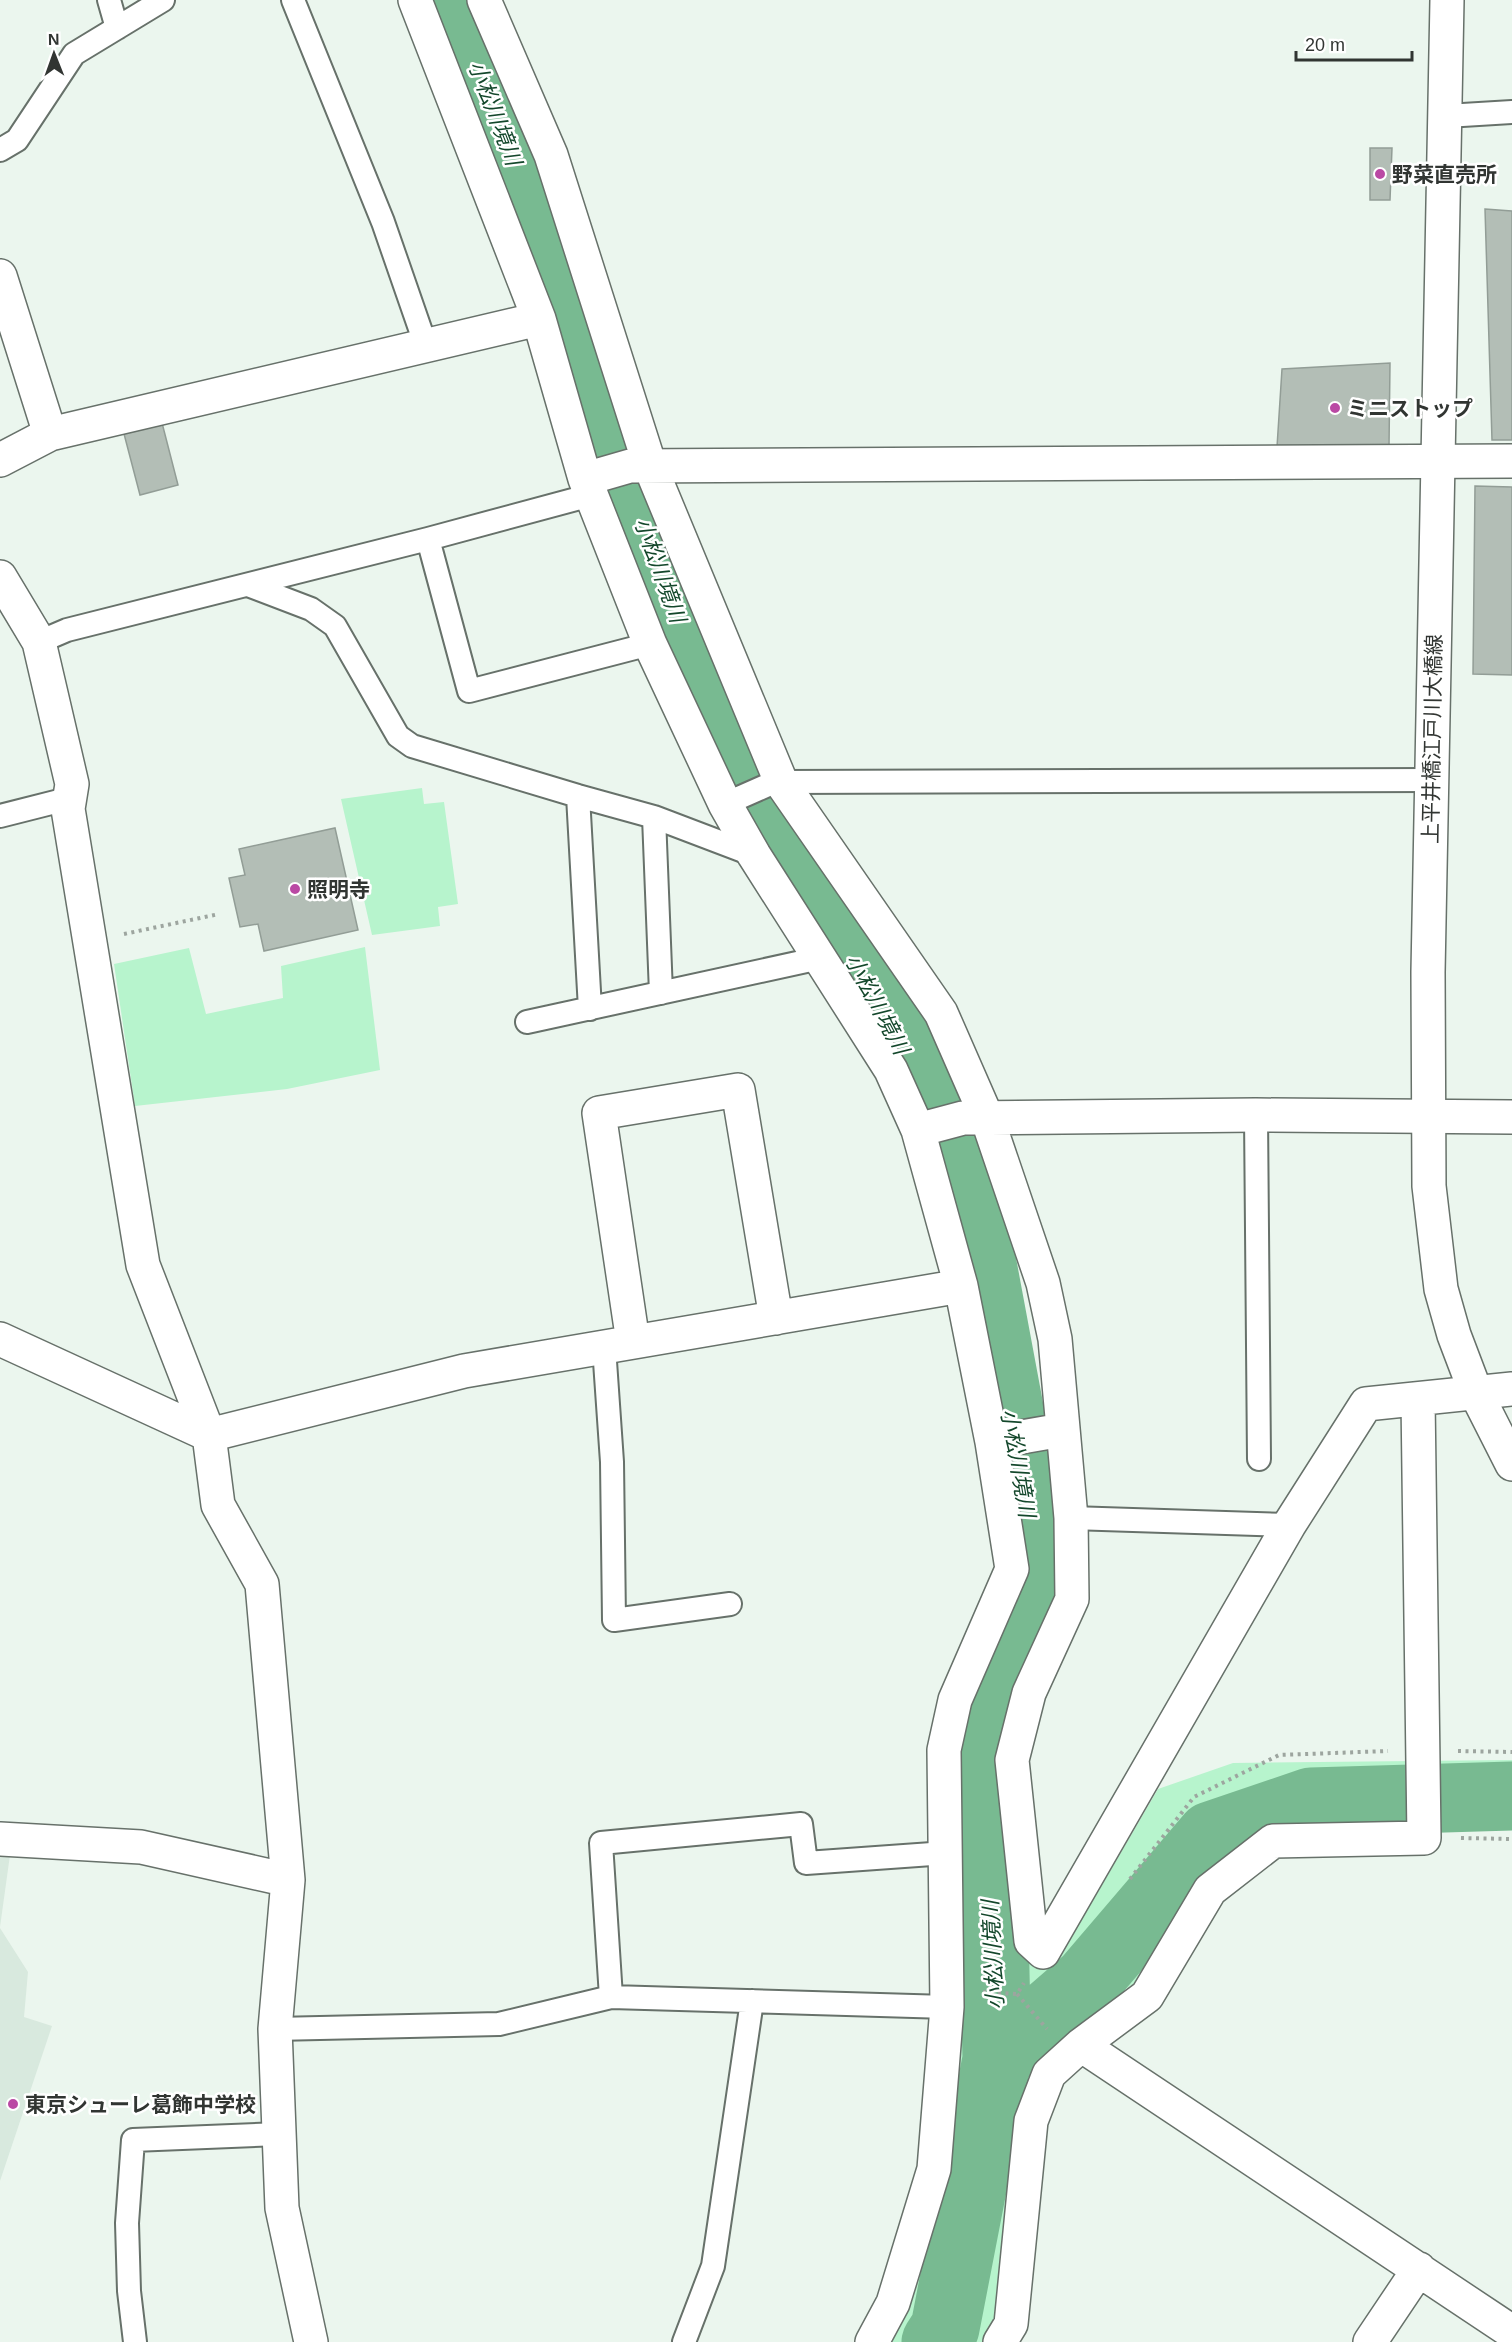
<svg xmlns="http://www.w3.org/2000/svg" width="1512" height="2342" viewBox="0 0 1512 2342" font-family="Helvetica,'Noto Sans JP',sans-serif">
<rect width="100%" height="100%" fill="#ebf6ee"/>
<path fill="#d8e9de" d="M0 1852 10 1855 0 1927Z
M0 1928 28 1972 24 2017 52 2026 0 2181Z"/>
<path fill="#b7f4cd" d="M422 788 424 804 444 802 458 904 438 907 440 926 372 935 341 799Z
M365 947 380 1070 287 1089 135 1106 114 964 189 948 206 1014 283 998 281 966Z
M955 1751 1000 1787 1022 1964 1058 1960 1158 1789 1233 1763 1512 1760V1828L1289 1826 1197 1886 1135 1983 1081 2017 1022 2093 1002 2320 988 2342H886L914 2294 949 2167 964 1952Z"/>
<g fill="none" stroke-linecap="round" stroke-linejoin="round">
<path stroke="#78ba91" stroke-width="69" d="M450 0 498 113 679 625 785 833 963 1162 1025 1494 1036 1584 1022 1664 976 1787 994 1929 997 2059 945 2328 936 2342
M997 2059 1088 1980 1211 1836 1311 1802 1512 1796"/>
</g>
<path fill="#b3beb6" stroke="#929d96" stroke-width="1.5" d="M1370 148H1392L1390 200H1370Z
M1485 209 1512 211V440H1492Z
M1390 363 1389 447H1277L1282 369Z
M161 419 178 485 140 495 123 430Z
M1475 486 1512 487V675L1473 674Z
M335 828 358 930 264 951 258 924 240 927 229 878 245 875 239 849Z"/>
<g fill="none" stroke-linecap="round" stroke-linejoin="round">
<g stroke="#67716a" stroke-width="26">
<path id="service" d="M109 0 117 28
M293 0 383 222 426 346
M1446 116 1512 112
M0 150 17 140 74 54 163 0
M428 539 469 691 650 644
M248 585 311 609 335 626 398 736 412 746 578 796 654 817 754 855
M39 642 67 630 428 539 591 495
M578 796 590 1009
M725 804 768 785 781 782 1431 780
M0 816 71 798
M654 817 661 993
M527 1022 820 958
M1256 1115 1259 1459
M604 1347 612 1462 614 1620 730 1604
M1071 1518 1289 1525
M611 1997 601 1843 801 1824 806 1863 946 1853
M275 2029 499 2024 611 1997 947 2007
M135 2342 129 2291 127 2223 133 2140 279 2134
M684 2342 713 2266 752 2001"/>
</g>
<g stroke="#67716a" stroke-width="36">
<path id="minor" d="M415 0 539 319 585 479 650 644 725 804 754 855 891 1070 918 1130 961 1286 992 1442 1012 1569 955 1700 944 1750 947 2007 934 2169 893 2303 872 2342
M484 0 551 155 650 466 781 782 941 1013 987 1118 1043 1283 1055 1339 1071 1518 1072 1599 1029 1693 1012 1760 1031 1941 1043 1952 1289 1525 1366 1404 1512 1389
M0 276 50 434
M0 460 50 434 539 319
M585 479 630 466 1512 461
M0 577 39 642 72 784 68 809 143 1265 209 1435 464 1371 961 1286
M918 1130 963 1118 1256 1115 1512 1117
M0 1339 209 1435 218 1505 262 1584 288 1880 275 2029 282 2208 311 2342
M633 1342 599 1113 738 1090 776 1318
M992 1442 1062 1430
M0 1839 141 1847 288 1880
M1081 2045 1512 2332
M1000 2342 1011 2324 1031 2121 1049 2074 1081 2045 1147 1996 1210 1890 1273 1841 1424 1838 1418 1399
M1370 2342 1419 2269"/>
</g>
<g stroke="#67716a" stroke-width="36">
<path id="tertiary" d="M1447 0 1428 972 1429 1186 1441 1289 1454 1335 1476 1393 1512 1464"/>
</g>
<path stroke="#9da59f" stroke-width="4" stroke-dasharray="3 4.5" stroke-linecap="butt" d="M124 934 219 914
M1458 1751 1512 1752
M1461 1838 1512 1839
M1130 1879 1194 1797 1279 1755 1388 1751
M983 1992 1017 1994 1024 1983
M1017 1994 1047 2029"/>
<use href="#service" stroke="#fff" stroke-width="22"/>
<use href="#minor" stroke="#fff" stroke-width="33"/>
<use href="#tertiary" stroke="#fff" stroke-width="33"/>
</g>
<g fill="#ba49a4" stroke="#fff" stroke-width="2">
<circle cx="1380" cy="174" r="6"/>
<circle cx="1335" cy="408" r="6"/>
<circle cx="295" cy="889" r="6"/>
<circle cx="13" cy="2104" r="6"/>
</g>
<g text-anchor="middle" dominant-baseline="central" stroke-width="5" stroke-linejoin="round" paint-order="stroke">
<g font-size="21" font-weight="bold" fill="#313532" stroke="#fff" text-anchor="start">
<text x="1392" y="174">野菜直売所</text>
<text x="1347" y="408">ミニストップ</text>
<text x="307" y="889">照明寺</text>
<text x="25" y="2104">東京シューレ葛飾中学校</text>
</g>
<g font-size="21" fill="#313532" stroke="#fff">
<text transform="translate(1432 739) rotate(-89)">上平井橋江戸川大橋線</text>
</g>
<g font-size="22" font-style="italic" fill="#13472b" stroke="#fff">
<text transform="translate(495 113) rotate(69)">小松川境川</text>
<text transform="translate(660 570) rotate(70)">小松川境川</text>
<text transform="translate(877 1004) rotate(62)">小松川境川</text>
<text transform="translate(1018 1463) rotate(80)">小松川境川</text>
<text transform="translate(993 1955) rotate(-93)">小松川境川</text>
</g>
</g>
<g transform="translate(54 54) rotate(359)" stroke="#ffffff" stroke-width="4.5" paint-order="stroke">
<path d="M0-4.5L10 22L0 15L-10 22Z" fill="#313532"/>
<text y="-9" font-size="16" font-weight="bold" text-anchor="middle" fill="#313532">N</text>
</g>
<path d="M1296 51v9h116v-9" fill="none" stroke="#313532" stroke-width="3"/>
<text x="1305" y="51" font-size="18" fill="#313532" stroke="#ffffff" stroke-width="4.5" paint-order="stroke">20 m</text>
</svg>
